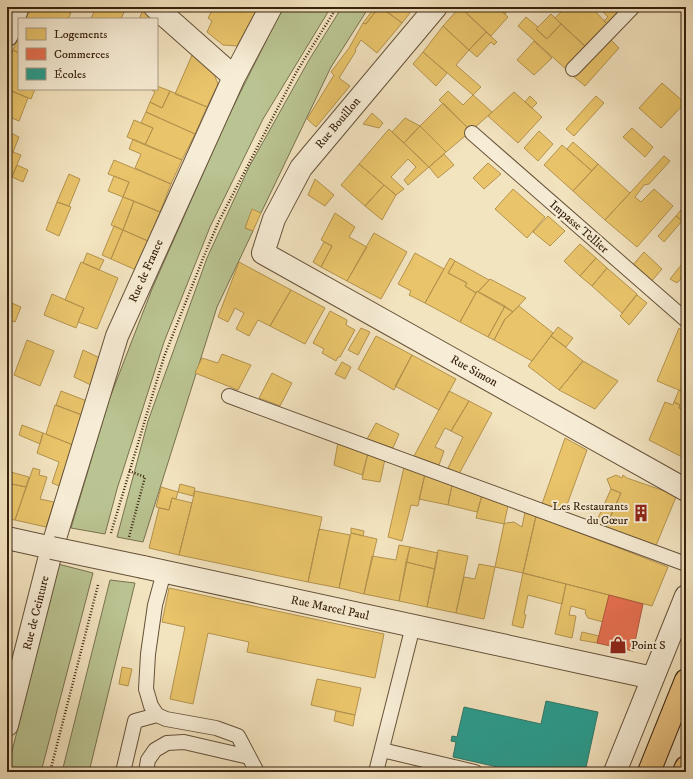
<svg xmlns="http://www.w3.org/2000/svg" width="693" height="779" viewBox="0 0 693 779" font-family="'IM FELL DW Pica',serif">
<rect width="100%" height="100%" fill="#f3e4c0"/>
<filter id="stains"><feTurbulence type="fractalNoise" baseFrequency=".005" numOctaves="4"/><feColorMatrix values="0 0 0 0 .2 0 0 0 0 .09 0 0 0 0 .02 0 0 0 .5 -.17"/></filter>
<radialGradient id="worn" r=".72"><stop offset=".6" stop-color="#630" stop-opacity="0"/><stop offset="1" stop-color="#630" stop-opacity=".3"/></radialGradient>
<path fill="#bac492" stroke="#78724f" d="M283 7H331L263 119 210 227 164 342 117 489 105 534 71 528 109 400 152 289 227 119Z
M342 7H369L331 67 261 213 252 210 245 228 253 231 217 307 143 542 117 537 148 421 207 258 249 167 309 60Z
M58 564 93 573 41 772H7Z
M110 580 135 583 89 772H62Z"/>
<path fill="#e9c46a" stroke="#b4934e" d="M30 7H57L71 13 68 19H26Z
M96 7H126L121 19H91Z
M214 7H252L257 9 237 46 223 45 207 32 212 21 208 18Z
M375 7H379L366 24 363 23Z
M379 7H381L402 23 377 53 361 40 355 50 356 51 339 78 350 86 316 127 307 119 334 75 331 72 349 48 363 23 366 24Z
M384 7H403L410 13 402 23 383 9Z
M460 7H497L508 17 491 36Z
M460 7 486 32 469 50 443 26Z
M497 7H511L505 14Z
M566 7H591L609 26 587 48 555 18Z
M602 7H627L609 26 604 21 608 17 600 9Z
M143 10 153 19H139Z
M551 14 561 24 547 39 536 29Z
M526 17 538 27 536 29 547 39 561 24 587 48 567 70 518 26Z
M443 26 469 50 456 65 481 87 473 95 423 52Z
M486 32 497 42 494 45 491 42 477 57 469 50Z
M19 35V53L13 50Z
M609 38 619 48 585 86 573 76Z
M534 41 552 58 534 75 517 60Z
M13 50 19 53V89H35L31 99 7 89V66Z
M423 52 447 73 436 86 413 64Z
M193 53 212 69 218 84 207 107 175 94Z
M662 83 685 103 661 128 639 108Z
M157 86 170 91 162 108 150 102 155 92 150 89H157Z
M7 89 28 98 19 121 7 116Z
M170 91 207 107 195 134 146 112 150 102 162 108Z
M448 91 463 105 473 95 492 112 471 131 439 100Z
M514 92 542 117 518 143 488 116Z
M530 96 537 103 532 108 525 102Z
M596 96 604 103 574 136 566 129Z
M443 103 471 131 446 152 420 126Z
M146 112 195 134 182 160 145 145 153 128 141 123Z
M372 113 383 123 379 128 363 124Z
M7 116 12 118 7 130Z
M405 118 420 126 404 143 392 132Z
M134 120 153 128 145 145 127 137Z
M420 126 446 152 429 167 404 143Z
M632 128 653 147 645 157 623 137Z
M389 129 429 167 408 185 404 180 416 167 408 159 391 177 404 189 396 195 359 164Z
M7 131 19 137 13 152 7 150Z
M539 131 553 144 538 161 524 148Z
M133 139 182 160 171 184 135 168 141 154 129 149Z
M573 142 598 164 592 171 567 149Z
M562 145 592 171 573 191 544 165Z
M7 150 21 155 9 184 7 183Z
M444 154 454 165 438 178 429 167Z
M664 156 670 161 649 184 644 185 635 197 641 202 654 189 673 206 637 247 605 220Z
M114 160 171 184 160 212 123 197 129 182 108 174Z
M488 163 501 174 484 189 473 178Z
M359 164 384 185 365 206 341 185Z
M598 164 630 193 605 220 573 191Z
M17 165 28 170 23 182 12 177Z
M69 174 80 179 69 206 57 202Z
M114 176 129 182 123 197 108 191Z
M315 179 334 195 325 206 308 195Z
M384 185 396 195 382 220 365 206Z
M513 189 545 217 527 238 495 209Z
M123 197 134 201 123 230 111 225Z
M134 201 160 212 148 241 123 230Z
M57 202 71 207 59 236 46 230Z
M686 204V221L685 223 676 216Z
M252 209 261 213 253 231 245 228Z
M335 213 355 227 349 237 367 247 347 281 321 267 332 246 321 240Z
M548 216 565 231 550 246 533 232Z
M676 216 682 221 664 242 658 236Z
M114 226 123 230 111 259 102 255Z
M123 230 148 241 136 270 111 259Z
M374 233 407 252 381 299 347 281Z
M324 242 332 246 321 267 313 262Z
M580 244 596 258 580 276 564 261Z
M644 252 662 269 650 283 632 266Z
M87 253 104 260 99 270 83 263Z
M415 253 444 269 425 303 409 295 411 291 398 284Z
M450 258 455 261 448 273 467 283 465 286 476 293 460 322 425 303Z
M596 258 607 268 592 286 580 276Z
M686 259V273L677 283 670 279Z
M455 261 489 280 478 292 477 291 476 293 465 286 467 283 448 273Z
M81 262 118 278 97 329 78 322 84 308 65 300Z
M239 262 291 290 270 326 258 320 249 336 236 329 244 313 235 308 228 322 218 317Z
M607 268 637 294 622 313 592 286Z
M490 279 526 298 513 312 478 292Z
M291 290 325 308 305 344 270 326Z
M477 291 505 306 488 337 460 322Z
M52 294 84 308 76 328 44 315Z
M637 295 647 303 629 325 620 316Z
M7 301 21 307 15 322 7 319Z
M505 306 513 312 505 319 494 340 488 337Z
M519 306 553 333 532 361 494 340 505 319Z
M330 311 347 320 346 325 355 330 340 357H338L336 361 322 353 324 349 313 343Z
M558 327 573 338 566 347 551 336Z
M361 328 370 332 358 355 348 350Z
M679 328 686 335V393L657 381Z
M376 336 412 355 394 390 358 369Z
M551 336 583 361 559 390 528 366Z
M27 340 54 351 40 386 14 375Z
M83 350 100 358 91 385 74 377Z
M222 354 251 365 238 390 195 373 202 358 218 363Z
M412 355 456 379 439 410 395 386Z
M583 361 618 381 595 409 559 390Z
M342 362 351 367 345 379 335 374Z
M272 373 292 383 280 406 259 398Z
M679 390 686 393V410L679 408 680 405 674 402Z
M61 391 87 401 82 415 56 405Z
M449 391 469 401 451 431 445 428 435 447 444 451 439 465 414 456Z
M469 401 492 413 459 474 448 468 463 437 451 431Z
M665 402 673 405 674 402 680 405 679 408 686 410V459L649 440Z
M55 405 82 415 73 445 46 434Z
M376 423 399 434 393 448 367 439Z
M22 425 43 433 40 444 19 435Z
M43 433 73 445 59 486 52 483 59 462 37 453Z
M565 438 587 450 564 513 542 504Z
M338 442 368 453 362 475 334 465Z
M368 453 385 459 380 482 362 479Z
M404 467 425 474 418 506 411 505 402 541 388 537Z
M33 468 40 470 39 475 47 477 40 499 54 502 46 527 15 520Z
M7 471 29 477 26 487 7 483Z
M425 474 452 485 448 505 419 499Z
M616 475 622 478 623 475 627 478 673 494 676 497 655 548 605 529 621 493 611 489 607 479Z
M7 483 26 487 15 520 7 519Z
M180 484 195 488 193 496 178 492Z
M452 485 482 495 477 512 448 505Z
M161 487 178 492 176 499 172 498 169 510 156 507Z
M611 489 621 493 605 529 595 525Z
M195 491 322 517 308 582 179 555Z
M482 495 508 506 504 524 476 518Z
M172 498 192 503 179 555 149 548 159 508 169 510Z
M525 512 536 516 523 573 495 567 504 524 506 523 514 522 522 527Z
M536 516 668 567 652 606 523 573Z
M351 528 364 531 363 536 351 533Z
M319 529 350 535 339 588 308 582Z
M351 533 377 539 364 594 339 588Z
M399 545 410 547 399 601 364 594 372 556 396 560Z
M410 547 438 553 435 569 406 562Z
M438 550 468 556 456 613 427 607Z
M406 562 435 569 427 607 399 601Z
M479 564 495 567 484 619 456 613 464 577 475 579Z
M523 573 566 584 562 604 528 595 524 614 526 615 523 628 512 625Z
M566 584 609 595 603 622 588 618 585 613 586 610 571 606 569 615 576 616 572 638 555 634Z
M169 588 384 634 375 678 247 652 249 642 208 633 193 704 170 699 185 627 162 622Z
M582 632 599 636 597 643 580 640Z
M122 667 132 669 128 686 119 684Z
M317 679 361 688 355 715 311 705Z
M336 711 355 715 353 726 334 721Z"/>
<path fill="#e76f51" stroke="#b2583c" d="M609 595 643 604 633 651 597 643Z"/>
<path fill="#2a9d8f" stroke="#2e7868" d="M546 701 598 712 585 772H520L453 757 456 742 451 741 452 736 457 737 464 707 541 724Z"/>
<g fill="none" stroke-linecap="round" stroke-linejoin="round">
<g stroke="#665239" stroke-width="16">
<path id="service" d="M573 69 633 7
M472 133 686 320
M229 396 686 564
M164 572 155 605 148 654 146 689 151 706 157 715 166 719 216 728 238 736 257 772
M382 750 475 772
M123 772 135 721 157 715
M146 772 148 760 155 750 167 743 184 742 249 757
M376 772 413 626"/>
</g>
<g stroke="#665239" stroke-width="24">
<path id="minor" d="M155 7 234 77
M436 7 301 168 274 219 263 253 686 490
M7 35 18 7
M7 538 52 548
M143 567 653 678
M7 725 52 548 117 336 234 77 271 7
M615 772 686 596"/>
</g>
<g stroke="#37210c" stroke-width="24">
<path id="primary" d="M649 772 686 680
M684 772 686 767"/>
</g>
<path stroke="#37210c" stroke-width="2.5" stroke-dasharray="1 2" stroke-linecap="butt" d="M129 471 145 477 129 537
M111 533 164 357 204 256 219 221 297 71 337 7
M50 772 98 585"/>
<use href="#service" stroke="#f7edd6" stroke-width="14"/>
<use href="#minor" stroke="#f7edd6" stroke-width="22"/>
<use href="#primary" stroke="#eac280" stroke-width="22"/>
<g stroke="#665239" stroke-width="24" stroke-linecap="butt">
<path id="minor-bridge" d="M52 548 143 567"/>
</g>
<use href="#minor-bridge" stroke="#f7edd6" stroke-width="22"/>
</g>
<defs>
<g id="building-bare" transform="scale(1.38)"><path d="M-4-6H4V6H1V3H-1V6H-4ZM-2.5-4.3h1.7v1.8h-1.7ZM.8-4.3h1.7v1.8H.8ZM-2.5-1h1.7V.8h-1.7ZM.8-1h1.7V.8H.8Z" fill="#8f2418" stroke="#f7edd6" stroke-width="2.5" paint-order="stroke"/></g>
<g id="shop-bare" transform="scale(1.38)"><path d="M-5-2.5h2.3a2.7 3.5 0 0 1 5.4 0H5L5.5 6h-11ZM-1.5-2.5h3a1.5 2.3 0 0 0-3 0Z" fill="#8f2418" stroke="#f7edd6" stroke-width="2.5" paint-order="stroke"/></g>
</defs>
<g fill-rule="evenodd">
<use href="#building-bare" x="641" y="513"/>
<use href="#shop-bare" x="618" y="645"/>
</g>
<g text-anchor="middle" dominant-baseline="central" stroke-width="4" stroke-linejoin="round" paint-order="stroke">
<g font-size="12" fill="#37210c" stroke="#f7edd6">
<text transform="translate(338 123) rotate(-50)">Rue Bouillon</text>
<text transform="translate(579 227) rotate(41)">Impasse Tellier</text>
<text transform="translate(146 271) rotate(-66)">Rue de France</text>
<text transform="translate(474 371) rotate(29)">Rue Simon</text>
<text transform="translate(330 608) rotate(12)">Rue Marcel Paul</text>
<text transform="translate(36 613) rotate(-76)">Rue de Ceinture</text>
</g>
<g font-size="12" fill="#37210c" stroke="#f7edd6" text-anchor="end">
<text x="628" y="506">Les Restaurants<tspan x="628" dy="14">du Cœur</tspan></text>
<text x="631" y="645" text-anchor="start">Point S</text>
</g>
</g>
<rect width="693" height="779" fill="none" stroke="#f3e4c0" stroke-width="24"/>
<rect x="8" y="8" width="677" height="763" fill="none" stroke="#37210c" stroke-width="2"/>
<rect x="12" y="12" width="669" height="755" fill="none" stroke="#37210c"/>
<rect x="18" y="18" width="140" height="72" fill="#f7edd6" stroke="#aa9b85"/>
<rect x="26" y="28" width="20" height="12" fill="#e9c46a" stroke="#aa9b85"/>
<text x="54" y="38" font-size="12" fill="#37210c">Logements</text>
<rect x="26" y="48" width="20" height="12" fill="#e76f51" stroke="#aa9b85"/>
<text x="54" y="58" font-size="12" fill="#37210c">Commerces</text>
<rect x="26" y="68" width="20" height="12" fill="#2a9d8f" stroke="#aa9b85"/>
<text x="54" y="78" font-size="12" fill="#37210c">Écoles</text>
<rect width="100%" height="100%" filter="url(#stains)"/>
<rect width="100%" height="100%" fill="url(#worn)"/>
</svg>
